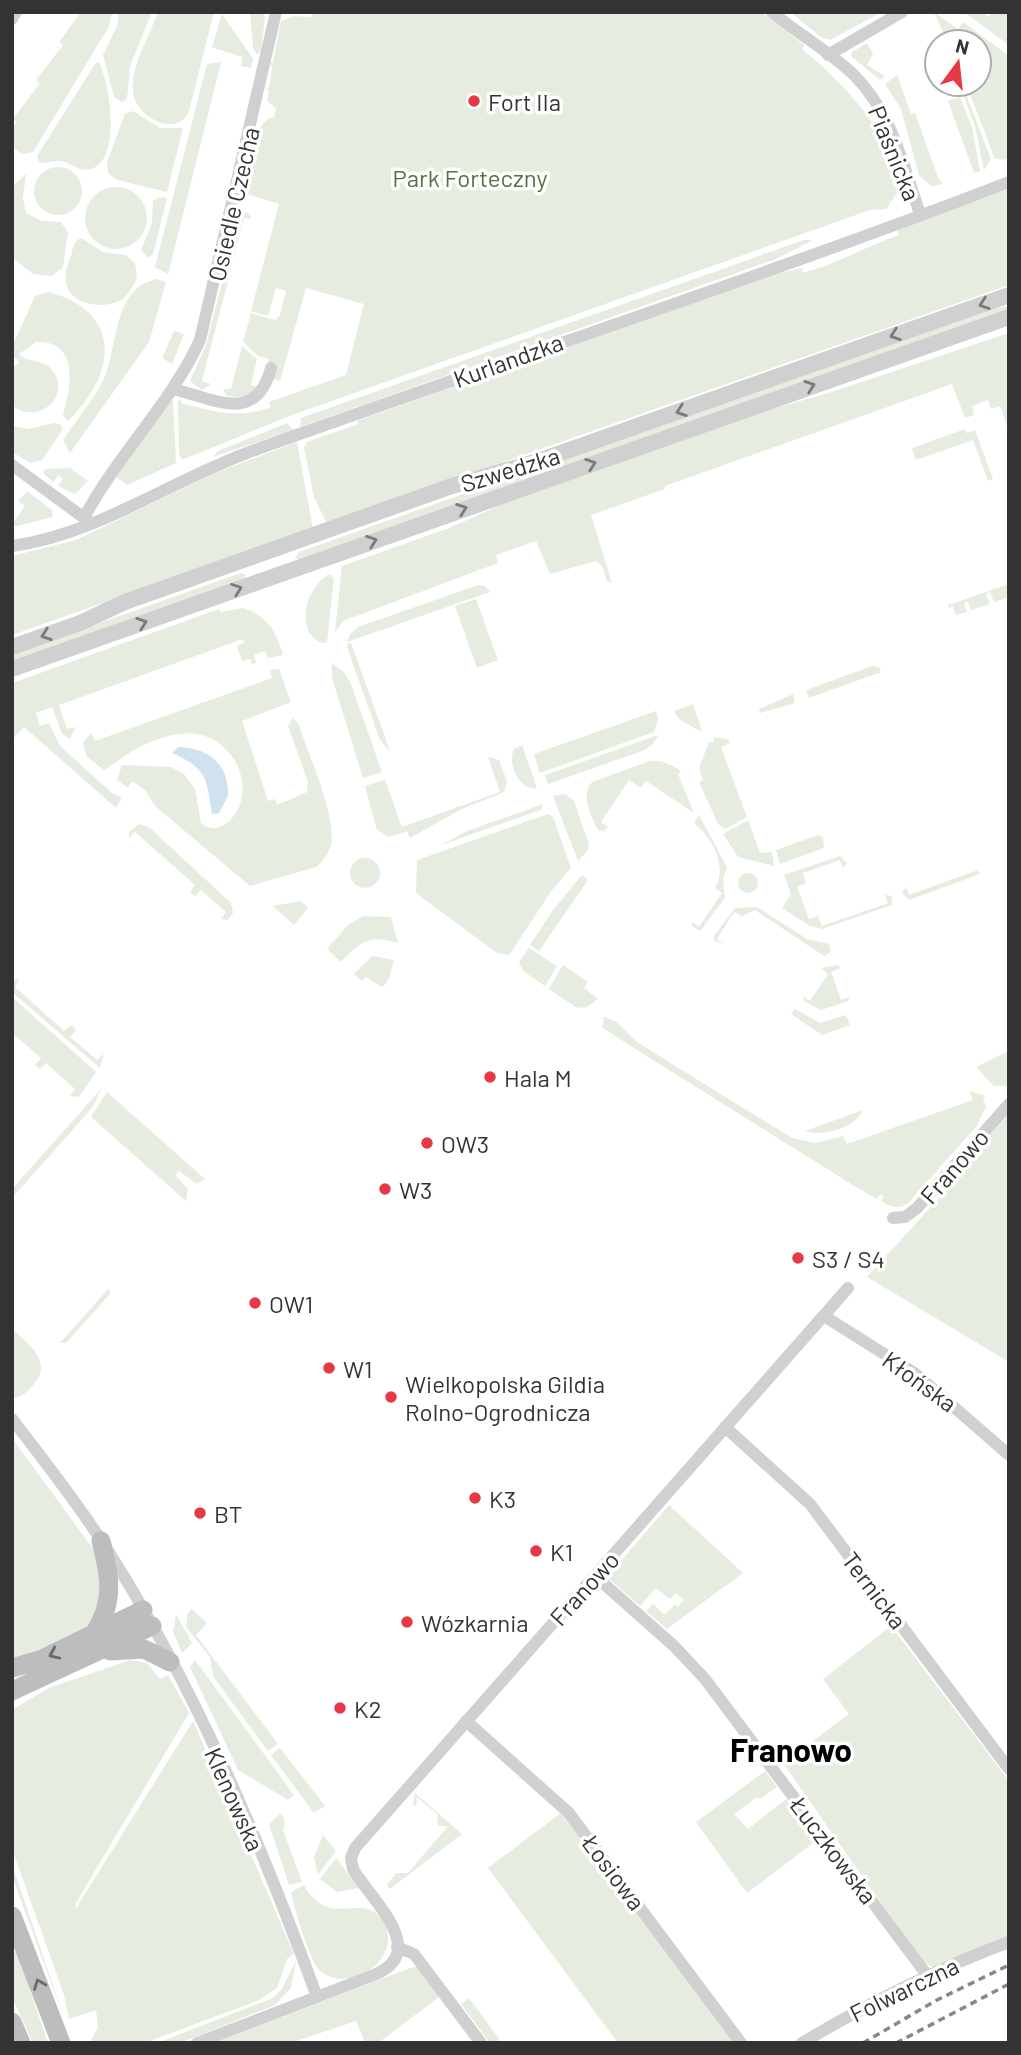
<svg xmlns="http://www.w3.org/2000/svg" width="1021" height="2055" viewBox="0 0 1021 2055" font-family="Barlow,sans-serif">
<rect width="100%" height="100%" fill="#fff"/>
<path fill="#e6ecdf" d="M81 12H113L108 28 33 152 22 154 12 147V128L17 122 13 119 40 83 36 80 63 45 59 42Z
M119 12H152L130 66 127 99 122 102 114 97 103 55 117 26Z
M158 12H214L189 111C177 140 135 116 133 92 130 67 150 35 158 12Z
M250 12H262L265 17 261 50 257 55 253 48Z
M315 12H762L804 45 803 50C839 78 901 142 898 192L886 209 870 210 292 415 182 460 179 454 178 402 181 397V403C213 411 238 420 271 407L269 402 346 375 364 304 306 288 280 381 273 379 267 367 269 359 258 356 243 342 251 313 275 320 280 315 286 291 276 288 268 316 251 311 279 204 244 193C249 173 253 119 274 117L276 108 267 101 269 91 265 90 269 88 272 69 270 61 273 63 281 21 293 16 311 17Z
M790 12H882L830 40 822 38Z
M934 12 958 29 963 22 1009 56V160L995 159 966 84H979V42H947Z
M964 12H982L989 17 992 12H1009V45Z
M222 14 253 59 251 68 241 66 242 57 212 47Z
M867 43 873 54 867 65 885 76 880 80 851 56 852 52Z
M99 62C110 84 122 160 91 169 79 173 71 162 60 161 52 161 46 164 39 162L37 156 95 64Z
M221 62 168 274 155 267 207 64Z
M897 75 911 114 915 113 939 180 943 184 931 186 919 175 901 109 885 84Z
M959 84H962L991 159 984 170 975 126Z
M960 97 972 127 980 171 974 173 948 101Z
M133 111 160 128H183L167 192 117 180 108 173 107 162 125 114Z
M34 191a24 24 0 1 1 48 0a24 24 0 1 1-48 0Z
M26 174 23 199 26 213 42 221 61 222 68 232 63 267 52 276 33 274 12 257V187Z
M85 218a31 31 0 1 1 62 0a31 31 0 1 1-62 0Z
M1009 189V285L327 524 314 497 304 447 307 442 358 424 357 421 766 276 802 268 803 273C837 264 866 246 899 235L897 229Z
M159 197 167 198 153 254 148 258 141 250 152 223 153 201Z
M241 212 249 213 251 219 244 218 228 279 223 277 238 220 235 217Z
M81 238 103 252 125 255 135 263 137 278C133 286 128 296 121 300 104 310 70 305 66 283 64 274 68 264 71 256 73 248 73 242 81 238Z
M804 240H813L776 259 300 427 301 418Z
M157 279 166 282 149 342 70 453 63 440C75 422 90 404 101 385 119 354 110 288 157 279Z
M223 279 228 281 202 381 211 384 202 390 190 381 206 345Z
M49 292C124 313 116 374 68 421L63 415C71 387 80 340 36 342L19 354C28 364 44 358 53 371 72 398 36 426 12 405V368L19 363 16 358 12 359V347L35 296Z
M1009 306V310L300 559 295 558 299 552 945 324 992 308Z
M174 331 184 334 172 364 162 358Z
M1009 333V432L1000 406 991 409 988 400 972 406 974 415 965 418 952 384 665 486V489L591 515 612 583 607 581 602 566 596 561 550 574 536 541 496 555 498 563 343 621 335 632 342 566 449 528 507 502 762 412 835 391Z
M242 346 257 359 251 385 259 388C248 395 239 400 226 395L223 389H231Z
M173 399 176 463 127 485 115 476Z
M54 423 60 424 63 429 42 460 30 463 12 452V426L28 429Z
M287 423 293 430 213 457 218 451Z
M965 429 966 433 975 430 993 479 988 481 973 440 916 460 912 448Z
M297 442 313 529 12 635V556L76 540 215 473Z
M70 468 88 481 75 494 58 486 63 479 59 475 53 482 43 473 45 469Z
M27 491 52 510 53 517 12 527V519L15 520 25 506 18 501Z
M241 573 246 575 244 579 12 661V654Z
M330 574 334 579 327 642 321 643C293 630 307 585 330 574Z
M1009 584V597L994 602 990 592 986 594 990 604 971 610 967 601 964 603 967 612 956 615 953 606 949 608 948 605Z
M478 585 485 586 490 592 347 642 350 634 358 627Z
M476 599 498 660 477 668 455 606Z
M243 608C267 615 277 632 283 655L268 658 265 651 254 655 256 663 252 664 250 659 242 661 237 646 244 643 243 639 59 705 67 729 76 727 70 739 62 734 52 707 36 713 40 726 49 723 60 746 112 793 122 798 116 808 24 727 12 740V683L219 609 221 612Z
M351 643 390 751 380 740 347 647V644Z
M332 663 344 672 351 684 382 772 363 778 332 678Z
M872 666 879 667 881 672 809 698 806 690Z
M279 669 291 702 242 721 268 801 275 799 277 805 307 792 308 782 288 726 293 718 298 723C310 759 331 801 332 840 332 848 323 863 316 867L250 886 155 806 145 790 132 781 128 788 117 780 122 765 171 767 184 774 195 789 201 823C216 836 232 822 239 807 245 793 243 774 235 761 209 718 160 733 126 755 118 760 112 766 104 770L87 757 83 742 91 733 95 741 272 678 270 670Z
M793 694 795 703 760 713 759 709Z
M693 704 702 732 680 720 674 711Z
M656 711 658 720 654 732 540 773 534 754Z
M658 735 653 744 645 750 548 784 545 775Z
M714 737 728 739 730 743 721 747 747 817 725 829 718 824 699 782 703 780 699 768 709 742H714Z
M522 745 537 788C519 791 507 763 514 749Z
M488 757 499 760 507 781 504 792 460 810 410 838 407 831 389 837 377 830 365 786 385 780 402 827 500 792Z
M650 761C661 760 674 765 681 772L678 774 694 813 646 781 641 788 629 780 601 822 608 827 604 831 598 830C591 816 580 795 592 782Z
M565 794 574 801 589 844 588 850 578 861 553 796Z
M543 804 541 810 441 845 467 831Z
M548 814 553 817 571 868 552 890 509 955 497 953 416 893 417 860Z
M699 815 727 867 723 879 725 898 700 931 692 926V922L699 927 722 893 715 888C728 866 712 838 694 823Z
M748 820 760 853 772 852 774 866 738 857 723 834Z
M139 824 150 828 231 903 233 913 228 920 221 919 226 912 201 890 195 896 190 892 195 885 135 832 129 838V832Z
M818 835 823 838 824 848 780 864 776 850Z
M840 856 847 863 843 868 840 860 803 873 806 883 797 887 809 919 818 916 822 926 888 903 885 894 892 897V905L822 929 810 926 782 908 791 894 784 875Z
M350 873a15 15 0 1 1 30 0a15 15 0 1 1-30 0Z
M978 870 980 874 909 900 902 893 906 887 909 895Z
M738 883a10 10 0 1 1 20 0a10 10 0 1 1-20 0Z
M582 875 588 880 539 951 530 945 553 910Z
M301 901 308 908 294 925 273 906Z
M757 907 807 939 829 944 831 952 824 956 755 910 742 916 734 912 717 939 724 944 714 941V936L735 908Z
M363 916 391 917 398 943C370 935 360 941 341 962L327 949 348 925Z
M529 948 557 966 545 986 523 971 519 962Z
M372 956 394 960 388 981 382 987 366 977 362 981 354 974Z
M563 965 588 982 584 988 598 999 587 1007 577 1008 549 989Z
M838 965 840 968 831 972 841 1000 850 997 848 1001 821 1010 804 1001 803 996 810 1001 828 974 821 968Z
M19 979 15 987 64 1031 71 1025 76 1030 70 1037 97 1060 104 1054 100 1068 12 992V981Z
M12 997 96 1072 79 1097 70 1096 75 1089 46 1063 40 1069 35 1065 41 1058 12 1033Z
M795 1009 820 1023 846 1015 850 1025 822 1035 791 1014Z
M605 1017 617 1022 637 1042 680 1069 792 1138 815 1143 843 1136 847 1144 973 1100 970 1091 985 1096 983 1098 986 1107 976 1127 908 1203C899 1210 890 1207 881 1201L884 1197 880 1194 877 1199 856 1187 629 1045 602 1027 604 1020 601 1018Z
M1009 1051V1086H994L976 1067Z
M102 1088 92 1108 12 1198V1189Z
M107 1092 205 1179 197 1184 179 1171 175 1175 188 1189 186 1201 91 1117Z
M863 1110C855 1129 822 1137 805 1131Z
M1009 1114V1362L867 1277 948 1188 945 1185Z
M109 1288 110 1294 66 1343H60Z
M12 1329C29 1344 54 1362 33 1385 27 1392 23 1396 14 1398Z
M12 1438 94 1550 105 1601 85 1631 12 1662Z
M669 1505 743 1573 667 1629 646 1611 653 1604 665 1615 675 1604 678 1607 684 1600 676 1593 670 1599 656 1588 640 1606 607 1577Z
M192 1609 207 1623 196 1635 278 1744 268 1751 213 1676 210 1657 186 1627 188 1613Z
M176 1614 192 1643 182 1653 173 1632Z
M891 1626 1009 1781V1938L933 1967 923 1963 783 1763 849 1714 823 1679Z
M130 1660 147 1663 160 1679 168 1675 189 1713 76 1903 75 1910 193 1721 294 1954 287 1959 277 1988 259 2000 145 2043H90L98 2027 96 2010 69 2019 64 1995 12 1849V1710L49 1688Z
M195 1660 294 1795 288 1800 238 1770 190 1667Z
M280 1748 325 1806 314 1813 271 1755Z
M765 1771 777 1787 760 1799 757 1797 734 1814 748 1829 786 1799 817 1840 747 1893 696 1822Z
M415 1793 462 1834 390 1889 387 1885 396 1873H408L448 1826H438L437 1814 417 1797 416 1807 413 1804Z
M281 1813 285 1823 283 1830 302 1882 289 1885 269 1824Z
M561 1813 569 1822 734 2043H618L488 1868Z
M323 1835 336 1851 318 1875 314 1857Z
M336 1858 359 1888 337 1892 320 1879Z
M12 1864 65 2021 12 1876Z
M304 1885C329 1932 365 1888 384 1923 404 1959 347 1996 319 1970 311 1963 294 1909 291 1892Z
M12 1952H17L48 2043H33L12 1997Z
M296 1961 291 1988 275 2005 180 2043H157L273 1998 281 1990Z
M413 1967 418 1968 439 1997 378 2043H365L356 2021 290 2043H214Z
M469 1998 500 2040 490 2043 461 2004Z"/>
<path fill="#cfe2ee" d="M178 747C208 748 229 763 228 796L219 813 212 814C206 778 208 769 172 753Z"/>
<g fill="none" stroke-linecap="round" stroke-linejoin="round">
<path stroke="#d0d0d0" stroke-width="12" d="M772 12C798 34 829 51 854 75 892 113 903 165 920 214
M12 19 16 12
M828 55 902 12
M173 389C215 399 256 425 271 368
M12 465 91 523
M84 518C117 455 170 405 200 340L276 12
M12 546C99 534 173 479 255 450 506 360 760 278 1009 182
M893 1218 905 1217 917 1208 1009 1104
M824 1316 916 1374 1009 1455
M12 1419C43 1459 75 1500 103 1543 193 1682 260 1841 317 1997
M725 1427 810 1504 1009 1769
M595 1576 674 1646 705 1679 927 1975
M466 1721 569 1813 741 2043
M397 1947 414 1954 481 2043
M197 2043 374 1975C432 1951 369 1898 353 1869L351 1858 355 1848 848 1288
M802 2043C869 2003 936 1969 1009 1942"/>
<path stroke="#d0d0d0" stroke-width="16" d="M12 647 80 623 125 602 336 527 452 486 538 461 1009 295
M12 669 1009 317"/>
<path stroke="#bdbdbd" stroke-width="19" d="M94 1634C115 1602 110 1576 101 1541
M110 1651 144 1649 170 1662
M12 1668 40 1660 143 1610
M12 1691 152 1626
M12 1916 61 2043
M12 2022 21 2043"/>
<path stroke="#888" stroke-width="3.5" stroke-dasharray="7 5" stroke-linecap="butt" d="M863 2043 937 2000 1009 1965
M896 2043 1009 1984"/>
</g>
<defs><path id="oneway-chevron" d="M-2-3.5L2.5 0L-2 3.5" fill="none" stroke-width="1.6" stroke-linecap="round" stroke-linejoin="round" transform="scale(1.75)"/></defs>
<g stroke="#7a7a7a">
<use href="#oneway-chevron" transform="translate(984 304) rotate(161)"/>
<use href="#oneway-chevron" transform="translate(895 335) rotate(161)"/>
<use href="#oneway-chevron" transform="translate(810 386) rotate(-19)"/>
<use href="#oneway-chevron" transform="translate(681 411) rotate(161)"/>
<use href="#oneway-chevron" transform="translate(591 464) rotate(-19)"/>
<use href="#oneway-chevron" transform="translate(462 509) rotate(-20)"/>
<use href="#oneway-chevron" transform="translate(372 541) rotate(-20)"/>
<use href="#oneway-chevron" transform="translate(237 589) rotate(-20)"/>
<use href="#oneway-chevron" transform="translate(142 623) rotate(-19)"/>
<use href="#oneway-chevron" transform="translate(46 635) rotate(161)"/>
</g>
<g stroke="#6a6a6a">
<use href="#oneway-chevron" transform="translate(54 1654) rotate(156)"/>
<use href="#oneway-chevron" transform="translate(39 1984) rotate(-111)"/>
</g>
<g fill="#e63946" stroke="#fff" stroke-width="2.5">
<circle cx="474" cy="101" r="7"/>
<circle cx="490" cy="1077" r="7"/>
<circle cx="427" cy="1143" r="7"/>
<circle cx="385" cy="1189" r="7"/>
<circle cx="798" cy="1258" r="7"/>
<circle cx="255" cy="1303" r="7"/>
<circle cx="329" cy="1368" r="7"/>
<circle cx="391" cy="1397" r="7"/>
<circle cx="475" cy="1498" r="7"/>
<circle cx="200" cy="1513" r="7"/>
<circle cx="536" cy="1551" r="7"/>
<circle cx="407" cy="1622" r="7"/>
<circle cx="340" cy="1708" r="7"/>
</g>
<g text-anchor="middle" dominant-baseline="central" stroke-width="7" stroke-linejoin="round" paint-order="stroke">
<g font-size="24" fill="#333" stroke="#fff" text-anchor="start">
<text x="488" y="101">Fort IIa</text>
<text x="504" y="1077">Hala M</text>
<text x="441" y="1143">OW3</text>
<text x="399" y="1189">W3</text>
<text x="812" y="1258">S3 / S4</text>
<text x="269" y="1303">OW1</text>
<text x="343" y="1368">W1</text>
<text x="405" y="1383">Wielkopolska Gildia<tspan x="405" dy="28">Rolno-Ogrodnicza</tspan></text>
<text x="489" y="1498">K3</text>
<text x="214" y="1513">BT</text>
<text x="550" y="1551">K1</text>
<text x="421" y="1622">Wózkarnia</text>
<text x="354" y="1708">K2</text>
</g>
<g font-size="24" fill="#333" stroke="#fff">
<text transform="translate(895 153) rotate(68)">Piaśnicka</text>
<text transform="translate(233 204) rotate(-77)">Osiedle Czecha</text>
<text transform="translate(508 360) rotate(-20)">Kurlandzka</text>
<text transform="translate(510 469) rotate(-17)">Szwedzka</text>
<text transform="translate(954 1166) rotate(-49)">Franowo</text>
<text transform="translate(920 1381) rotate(36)">Kłońska</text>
<text transform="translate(584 1588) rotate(-48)">Franowo</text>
<text transform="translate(875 1590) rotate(53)">Ternicka</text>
<text transform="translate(235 1799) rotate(66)">Klenowska</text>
<text transform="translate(834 1850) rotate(53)">Łuczkowska</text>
<text transform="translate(614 1872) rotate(53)">Łosiowa</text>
<text transform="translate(904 1989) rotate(-26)">Folwarczna</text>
</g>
<g font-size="24" fill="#56703f" stroke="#fff">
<text x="470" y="177">Park Forteczny</text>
</g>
<g font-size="32" font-weight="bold" fill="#000" stroke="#fff">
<text x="791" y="1749">Franowo</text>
</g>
</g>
<rect width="1021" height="2055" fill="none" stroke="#333333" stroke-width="28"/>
<g transform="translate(958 63) rotate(15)"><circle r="33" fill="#ffffff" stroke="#adadad" stroke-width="2"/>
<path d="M0-5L12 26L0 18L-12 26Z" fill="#e63946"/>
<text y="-10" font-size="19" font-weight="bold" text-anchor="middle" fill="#333333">N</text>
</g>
</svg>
